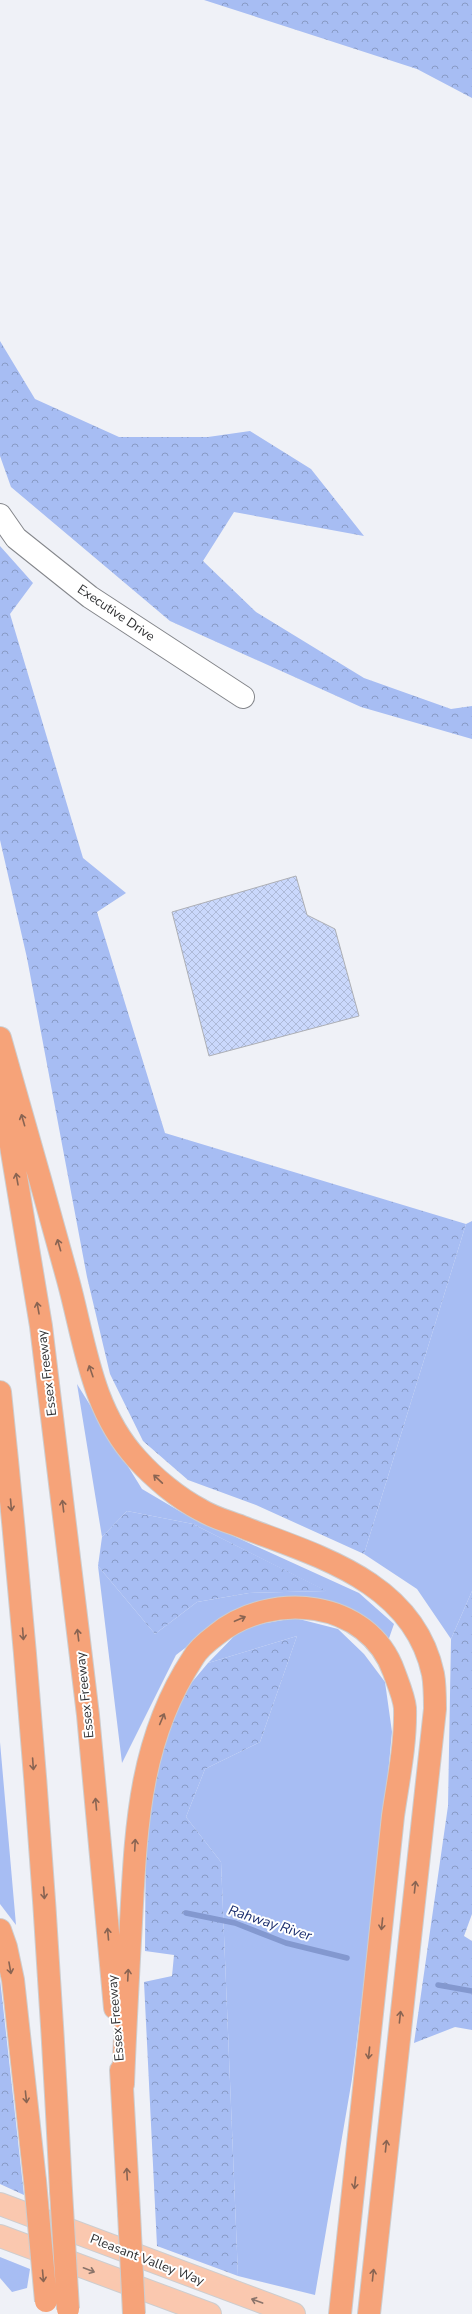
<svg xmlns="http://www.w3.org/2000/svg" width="472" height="2314" viewBox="0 0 472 2314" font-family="'Nunito Sans',sans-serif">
<defs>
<pattern id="forest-crowns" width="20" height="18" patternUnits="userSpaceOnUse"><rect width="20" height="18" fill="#a7bdf3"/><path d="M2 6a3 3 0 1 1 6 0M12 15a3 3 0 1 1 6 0" fill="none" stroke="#889ac5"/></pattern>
<pattern id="building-cross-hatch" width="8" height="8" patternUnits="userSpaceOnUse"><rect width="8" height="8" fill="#cad8fc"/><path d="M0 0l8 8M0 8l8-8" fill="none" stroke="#aebad8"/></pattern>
</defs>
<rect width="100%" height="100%" fill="#eff1f7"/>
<path fill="#a7bdf3" d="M472 1221V1591L451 1639 417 1589 364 1554 466 1224Z
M77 1384 142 1489 181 1512 359 1593 394 1624 387 1644 342 1606 227 1616 176 1655 122 1763 98 1566 155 1634 197 1602 249 1593 326 1591 193 1524 127 1511 102 1537Z
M295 1618 338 1629 364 1654 385 1682 392 1732 381 1849 352 2079 315 2295 238 2276 221 1862 186 1817 205 1769 260 1742 297 1636 208 1663 243 1627Z
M0 1742 16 1925 0 1904Z
M0 2257 30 2269 27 2288 12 2292 0 2278Z"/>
<path fill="url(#forest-crowns)" d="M204 0H472V98L417 69Z
M0 341 35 399 119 437H208L250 431 311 469 364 536 234 512 203 561 256 612 364 678 451 709 472 706V739L361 707 170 621 11 487 0 456Z
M0 546 33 583 10 614 83 858 126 893 97 912 165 1133 466 1224 364 1554 256 1505 188 1480 143 1441 110 1374 87 1277 27 958 0 840Z
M127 1511 193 1524 327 1591 249 1593 197 1602 155 1634 98 1566 102 1537Z
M472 1591V1914L464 1936 472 1941V2030L455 2027 414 2043 448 1806 451 1639Z
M297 1636 260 1742 205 1769 186 1817 221 1862 238 2276 157 2246 144 1982 172 1976 174 1955 145 1951 146 1808 177 1700 208 1663Z
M0 1979 24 2195 0 2184Z"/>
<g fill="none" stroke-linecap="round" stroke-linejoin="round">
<path stroke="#8398cf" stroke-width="5.5" d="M186 1913 235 1923 286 1943 347 1958
M438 1985 472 1991"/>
</g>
<path fill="url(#building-cross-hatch)" stroke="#adafb5" d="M296 876 307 915 335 929 359 1016 209 1056 172 912Z"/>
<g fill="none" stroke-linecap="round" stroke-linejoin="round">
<g stroke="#84868b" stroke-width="24">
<path id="minor" d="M0 515 16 538 90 597 243 697"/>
</g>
<g stroke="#cdcdce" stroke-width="24">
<path id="major" d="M0 2204 294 2314
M0 2236 210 2314"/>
</g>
<g stroke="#cdcdce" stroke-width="24">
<path id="highway" d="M0 1038C23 1119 46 1199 68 1280 85 1342 91 1409 137 1459 154 1478 178 1498 201 1510 214 1518 230 1522 245 1528 321 1557 414 1583 433 1674 435 1685 435 1698 435 1709L369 2314
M1 1086 41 1326 88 1715 115 2008
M0 1392C28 1658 48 1924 61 2191
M0 1930 6 1947 13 1980 35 2181
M121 2070 129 2213
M123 2084C125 2030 128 1976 131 1922 136 1828 139 1740 193 1658 198 1649 208 1641 216 1635 271 1590 368 1599 394 1672 398 1683 404 1697 405 1708 406 1744 398 1781 393 1816L340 2314"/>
</g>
<use href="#minor" stroke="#fff" stroke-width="22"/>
<use href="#major" stroke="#fac8af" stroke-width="22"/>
<use href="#highway" stroke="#f6a379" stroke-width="22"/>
<g stroke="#cdcdce" stroke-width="24" stroke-linecap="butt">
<path id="highway-bridge" d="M35 2181 46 2301
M61 2191 68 2309
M129 2213 134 2314"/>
</g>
<use href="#highway-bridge" stroke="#f6a379" stroke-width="22"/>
</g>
<defs><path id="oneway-shaft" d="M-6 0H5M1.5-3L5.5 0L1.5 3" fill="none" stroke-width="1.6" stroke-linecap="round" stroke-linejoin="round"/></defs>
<g stroke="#896452">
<use href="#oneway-shaft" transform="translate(23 1120) rotate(-106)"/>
<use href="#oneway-shaft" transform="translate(17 1179) rotate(-100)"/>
<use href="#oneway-shaft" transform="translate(59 1245) rotate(-106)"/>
<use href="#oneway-shaft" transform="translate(38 1308) rotate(-100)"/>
<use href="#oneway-shaft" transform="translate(91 1371) rotate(-109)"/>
<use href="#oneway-shaft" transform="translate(158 1479) rotate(-137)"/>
<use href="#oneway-shaft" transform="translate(11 1505) rotate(85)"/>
<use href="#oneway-shaft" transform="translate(63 1506) rotate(-97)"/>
<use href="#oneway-shaft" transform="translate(240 1619) rotate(-23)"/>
<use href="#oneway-shaft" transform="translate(23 1634) rotate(86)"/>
<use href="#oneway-shaft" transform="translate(78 1635) rotate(-97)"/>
<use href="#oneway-shaft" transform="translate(162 1719) rotate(-67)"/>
<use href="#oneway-shaft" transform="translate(33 1764) rotate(86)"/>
<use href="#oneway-shaft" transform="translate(96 1804) rotate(-95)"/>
<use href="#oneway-shaft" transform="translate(135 1845) rotate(-87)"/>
<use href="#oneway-shaft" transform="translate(415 1887) rotate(-84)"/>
<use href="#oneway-shaft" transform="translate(44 1893) rotate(86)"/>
<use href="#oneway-shaft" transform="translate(382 1924) rotate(96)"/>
<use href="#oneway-shaft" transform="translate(108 1934) rotate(-95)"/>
<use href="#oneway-shaft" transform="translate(10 1968) rotate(80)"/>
<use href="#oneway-shaft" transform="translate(128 1975) rotate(-87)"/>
<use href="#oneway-shaft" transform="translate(400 2017) rotate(-84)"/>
<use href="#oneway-shaft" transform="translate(369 2053) rotate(96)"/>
<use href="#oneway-shaft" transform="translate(26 2097) rotate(84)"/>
<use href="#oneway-shaft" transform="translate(386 2146) rotate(-84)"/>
<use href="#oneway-shaft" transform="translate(127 2174) rotate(-93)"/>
<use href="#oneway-shaft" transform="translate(355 2183) rotate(96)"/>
<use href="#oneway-shaft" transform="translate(373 2275) rotate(-84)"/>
<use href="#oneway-shaft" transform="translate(43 2276) rotate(85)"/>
</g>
<g stroke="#8a746a">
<use href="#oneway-shaft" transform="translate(89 2270) rotate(21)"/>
<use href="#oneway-shaft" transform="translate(257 2301) rotate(-160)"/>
</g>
<g text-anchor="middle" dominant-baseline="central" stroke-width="4" stroke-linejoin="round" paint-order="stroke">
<g font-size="13" fill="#2f3032" stroke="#fff">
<text transform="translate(116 613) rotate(34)">Executive Drive</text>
<text transform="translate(47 1373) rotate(-97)">Essex Freeway</text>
<text transform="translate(85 1695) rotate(-96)">Essex Freeway</text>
<text transform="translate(116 2018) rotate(-95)">Essex Freeway</text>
<text transform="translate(147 2260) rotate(21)">Pleasant Valley Way</text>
</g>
<g font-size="14" font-style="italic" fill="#1b2e6f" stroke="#fff">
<text transform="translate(270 1923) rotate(18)">Rahway River</text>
</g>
</g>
</svg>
